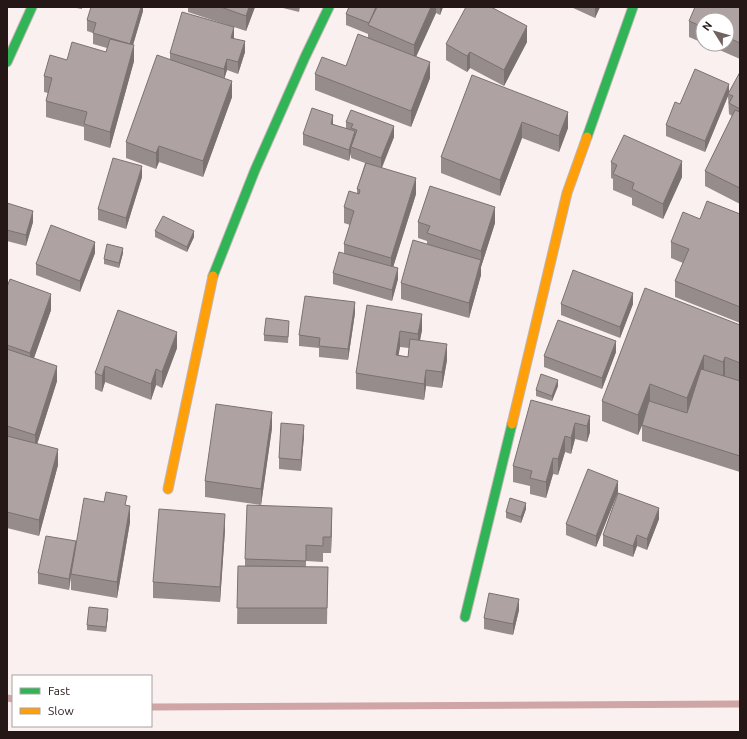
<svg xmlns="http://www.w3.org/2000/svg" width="747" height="739" viewBox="0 0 747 739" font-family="Ubuntu,sans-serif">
<rect width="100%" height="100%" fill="#faf0f0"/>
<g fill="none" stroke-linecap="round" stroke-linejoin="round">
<path stroke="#cfa6a5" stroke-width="7" d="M7 698 13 699
M151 707 740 704"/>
<g stroke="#c0b5b4" stroke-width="11">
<path id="fast" d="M7 62 32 7
M587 137 633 7
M213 276 255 170 305 57 329 7
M465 617 512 424"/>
</g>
<g stroke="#c0b5b4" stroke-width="11">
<path id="slow" d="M512 424 567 193 587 137
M168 489 213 276"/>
</g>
<use href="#fast" stroke="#30b455" stroke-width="9"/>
<use href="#slow" stroke="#ff9f0a" stroke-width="9"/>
</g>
<path fill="#968c8b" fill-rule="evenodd" d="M71 7H82V9Z
M143 7V11L133 45 134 61 110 148 84 140V127L46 117V101L48 93 44 92V76L67 60 106 52 107 48 93 44V33L87 31V20Z
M188 7H255L246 31 234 27V38L245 52 238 74 227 70 224 78 232 97 203 177 159 162 156 169 126 158V142L170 60V53L233 27 188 12Z
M279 7H300L299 12Z
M349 7H443L440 15 436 13 416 57 430 78 411 127 315 90V74L346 66 368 38V34L346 25V14Z
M571 7H600L595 18Z
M740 7V59L706 44H727V20H703V43L689 37V21Z
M527 42 504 86 470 68 467 72 446 60V44Z
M740 72V204L705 186V171L732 116 729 114 728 96 705 152 666 136V125L680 104 729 93Z
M472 75 568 128 559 152 522 138 500 196 441 173V157Z
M346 122 394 137 382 168 416 194 393 267 398 279 392 301 333 284V273L344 253V244L350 225 344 223V207L357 194V189L365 163 351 158V152L349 161 303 145V134L333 124 346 129Z
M611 162 682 177 663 219 632 205V198L613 190V179L611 178Z
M142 177 126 229 98 220V209Z
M7 203 33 222 26 246 7 241Z
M740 214V323L675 297V281L683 263 671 258V242L700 219Z
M418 222 495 223 481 267V275L469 318 401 299V283L427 244V241L418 238Z
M155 231 194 237 187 252 155 237Z
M95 253 80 292 36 275V264Z
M123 253 119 268 104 264V259Z
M7 287 51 310 34 358 57 381 37 444 58 465 39 536 7 528Z
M561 304H633L620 338 561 315Z
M367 305 422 330 420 340 447 360 442 388 426 386 424 400 356 389V373ZM400 347 409 348 408 357 398 355Z
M118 310 177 348 162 388 156 385 151 400 105 382 102 392 95 389V373Z
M355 313 348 360 319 357V348L299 346V335Z
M740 325V472L642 441V426L638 435 602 421V401Z
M289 326 288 343 264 341V335Z
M616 352 602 389 544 367V356Z
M558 386 552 401 536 396V390Z
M531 400 590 416V432L587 442 575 439 571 454 565 452 558 475 553 474 546 498 530 494V486L513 482V466Z
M272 428 261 505 205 497V481Z
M304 436 301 471 279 469V458Z
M618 492 596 547 566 535V524Z
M127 505 130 522 117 598 71 590V577L69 590 38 584V573L76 547Z
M526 509 521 523 506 518V512Z
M659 519 647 550 637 546 633 557 603 546V535Z
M332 524 331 553H323V562L306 561V567H328L327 624H237L238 566H245V559Z
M225 530 220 602 153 598V582Z
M519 610 513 635 484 629V618Z
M108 615 106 632 87 630V625Z"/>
<path fill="#7a7271" d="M141 7H143V11L130 55V44Z
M249 7H255L246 31V16Z
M431 7H436V13L414 61V45Z
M440 7H443L440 15Z
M595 7H600L595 18Z
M527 26V42L504 86V70Z
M234 27V38H231Z
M245 41V52L238 74V62Z
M134 45V61L110 148V132Z
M470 52V68L467 72V56Z
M227 59V70L224 80V69Z
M430 62V78L411 127V111Z
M232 81V97L203 177V161Z
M729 84V94H728V96L705 152V141Z
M568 112V128L559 152V136Z
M333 115V126L331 124Z
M522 122V138L500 196V180Z
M394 126V137L381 169V158Z
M355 131V142L351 147V152L349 161V150Z
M159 146V162L156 169V153Z
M682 161V177L663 219V204Z
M142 166V177L126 229V218Z
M416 178V194L391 274V258Z
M495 207V223L481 267V275L469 318V303L481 260V251Z
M33 211V222L26 246V235Z
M194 231V237L187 252V247Z
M95 242V253L80 292V281Z
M123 248V253L119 268V263Z
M398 268V279L392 301V290Z
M633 293V304L620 338V327Z
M51 294V310L30 369V353Z
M355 302V313L348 360V349Z
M422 314V330L418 350V334Z
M400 331V347L396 371V355Z
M177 332V348L162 388V372Z
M616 341V352L602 389V378Z
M447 344V360L442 388V372Z
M704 355V375L687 418V398Z
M725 357V377L723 382V362Z
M57 366V381L35 451V435Z
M105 366V382L102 392V376Z
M156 369V385L151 400V384Z
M426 370V386L424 400V384Z
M558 380V386L552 401V396Z
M650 384V404L638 435V415Z
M272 412V428L261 505V489Z
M590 416V432L587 442V426Z
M575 423V439L571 454V438Z
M304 425V436L301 471V460Z
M565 436V452L558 475V459Z
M58 449V465L39 536V520Z
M553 458V474L546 498V482Z
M618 481V492L596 547V536Z
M526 503V509L521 523V517Z
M130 506V522L117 598V582Z
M332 508V524L331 553V537Z
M659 508V519L647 550V539Z
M225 514V530L220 602V587Z
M637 535V546L633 557V546Z
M76 541V552L71 574 69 590V579Z
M519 599V610L513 635V624Z
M108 609V615L106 632V627Z"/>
<path fill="#aea3a2" stroke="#7a7271" d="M91 7H141L130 44 93 33 96 23 87 20Z
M221 7H249L246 16Z
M349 7H376L369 23 346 14Z
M377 7H431L414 45 368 25Z
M466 7H491L527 26 504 70 470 52 467 56 446 44Z
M695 7H740V43L727 37V20H703V27L689 21Z
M182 12 234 27 231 38 245 41 238 62 227 59 224 69 170 53Z
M358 34 430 62 411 111 315 74 322 57 346 66Z
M110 39 134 45 110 132 84 124 87 112 46 101 52 78 44 76 50 55 67 60 72 42 106 52Z
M157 55 232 81 203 161 159 146 156 153 126 142Z
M695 69 729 84 705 141 666 125 675 102 680 104Z
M740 72V109L729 103 733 96 728 94Z
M472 75 568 112 559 136 522 122 500 180 441 157Z
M312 108 333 115 331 124 355 131 349 150 303 134Z
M351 110 394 126 381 158 351 147 357 130 351 128 353 124 346 122Z
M735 110 740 112V188L705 171Z
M624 135 682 161 663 204 632 189 634 183 613 174 617 165 611 162Z
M113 158 142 166 126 218 98 209Z
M366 163 416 178 391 258 344 244 354 211 344 207 349 191 359 194 360 190 357 189Z
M430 186 495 207 481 251 427 233 430 226 418 222Z
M707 201 740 214V307L675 281 689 249 671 242 683 212 700 219Z
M7 203 33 211 26 235 7 230Z
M163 216 194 231 187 247 155 231Z
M51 225 95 242 80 281 36 264Z
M413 240 481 260 469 303 401 283Z
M107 244 123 248 119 263 104 259Z
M339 252 398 268 392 290 333 273Z
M573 270 633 293 620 327 561 304Z
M10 279 51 294 30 353 7 345V287Z
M645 288 740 325V363L725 357 723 362 704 355 687 398 650 384 638 415 602 401Z
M305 296 355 302 348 349 319 346 320 338 299 335Z
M367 305 422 314 418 334 400 331 396 355 408 357 410 339 447 344 442 372 426 370 424 384 356 373Z
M118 310 177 332 162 372 156 369 151 384 105 366 102 376 95 373Z
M266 318 289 321 288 337 264 335Z
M558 320 616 341 602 378 544 356Z
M7 349 57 366 35 435 7 426Z
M701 369 740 381V456L642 425 649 401 687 413Z
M541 374 558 380 552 396 536 390Z
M531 400 590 416 587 426 575 423 571 438 565 436 558 459 553 458 546 482 530 478 532 471 513 466Z
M216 404 272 412 261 489 205 481Z
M281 423 304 425 301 460 279 458Z
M7 436 58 449 39 520 7 512Z
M588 469 618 481 596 536 566 524Z
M106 492 127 496 125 505 130 506 117 582 71 574 84 498 104 502Z
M618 493 659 508 647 539 637 535 633 546 603 535Z
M510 498 526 503 521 517 506 512Z
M247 505 332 508 331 537H323V546L306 545V561L245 559Z
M159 509 225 514 220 587 153 582Z
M46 536 76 541 69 579 38 573Z
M238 566 328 567 327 608H237Z
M489 593 519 599 513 624 484 618Z
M89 607 108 609 106 627 87 625Z"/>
<rect width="747" height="739" fill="none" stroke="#251716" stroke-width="16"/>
<rect x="12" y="675" width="140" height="52" fill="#ffffff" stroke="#a8a2a2"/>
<rect x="20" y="688" width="20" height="6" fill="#30b455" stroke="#a8a2a2"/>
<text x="48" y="695" font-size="12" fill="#251716">Fast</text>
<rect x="20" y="708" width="20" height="6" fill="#ff9f0a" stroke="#a8a2a2"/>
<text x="48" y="715" font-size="12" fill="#251716">Slow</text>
<g transform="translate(715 32) rotate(307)"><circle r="19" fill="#ffffff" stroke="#a8a2a2"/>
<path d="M0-3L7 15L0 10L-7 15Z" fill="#706362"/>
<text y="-6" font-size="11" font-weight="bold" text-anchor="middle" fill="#251716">N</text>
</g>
</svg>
